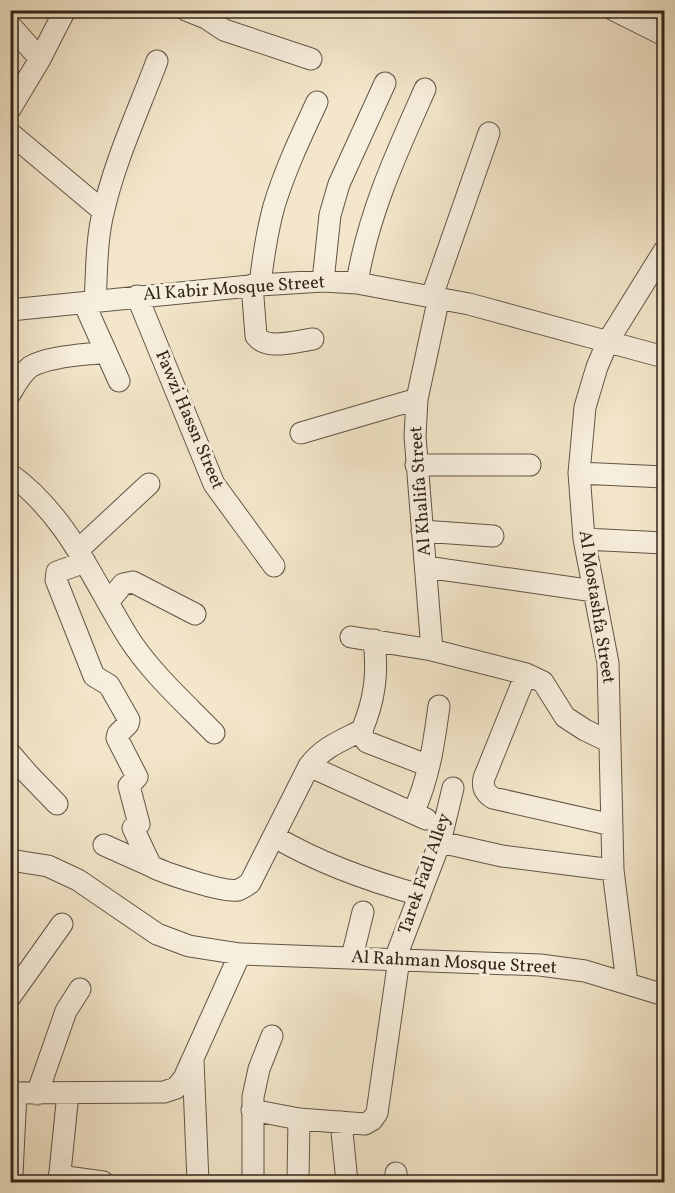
<svg xmlns="http://www.w3.org/2000/svg" width="675" height="1193" viewBox="0 0 675 1193" font-family="Vollkorn,serif">
<rect width="100%" height="100%" fill="#f3e6ca"/>
<filter id="stains"><feTurbulence type="fractalNoise" baseFrequency=".00333" numOctaves="4"/><feColorMatrix values="0 0 0 0 .2 0 0 0 0 .09 0 0 0 0 .02 0 0 0 .5 -.17"/></filter>
<radialGradient id="worn" r=".72"><stop offset=".6" stop-color="#630" stop-opacity="0"/><stop offset="1" stop-color="#630" stop-opacity=".3"/></radialGradient>
<g fill="none" stroke-linecap="round" stroke-linejoin="round">
<g stroke="#625546" stroke-width="23">
<path id="street" d="M186 10 206 18 224 30 311 59
M614 10 664 35
M10 25 40 59
M10 109 40 59 65 10
M10 133 103 211
M323 281 330 215 339 184 385 83
M357 283C368 214 397 152 425 89
M252 285 256 336C267 351 297 341 313 339
M260 285C263 258 267 232 274 206 285 170 301 136 317 102
M137 296 214 484 274 566
M432 296 489 133
M95 301C97 271 96 239 104 209 116 158 139 109 157 61
M84 303 119 381
M10 310 260 285 323 281 357 283 469 304 664 357
M10 394C16 384 21 374 30 367 48 356 85 355 106 352
M301 433 417 399
M416 465H530
M579 473 664 477
M10 474C68 516 92 579 128 637 151 673 184 702 214 733
M422 531 493 536
M584 539 664 543
M78 550 149 484
M85 562 57 572 56 580 94 676 109 685 129 720 128 724 118 734 117 738 137 777 129 786 139 824 133 828 151 866C164 873 224 893 238 890 242 889 246 886 250 883L309 766C323 747 343 740 362 730 375 699 378 673 374 640
M426 567 594 591
M109 601 123 584 133 582 195 614
M351 637 432 650 526 674 543 682 565 717 585 730 610 742
M432 650 415 436 417 399 439 297
M526 674 484 778C482 787 485 793 493 798L612 825
M362 730 363 737 367 742 429 766
M10 753 28 774 57 804
M309 766 426 819
M413 813C429 779 434 743 439 706
M275 837C321 864 369 881 420 895
M440 842 502 856 613 870
M104 845 151 866
M10 860 48 866 78 880 157 934 189 946 240 954 540 965 585 971 664 995
M352 957 363 912
M395 959 440 842 453 788
M627 983 613 870 608 663 584 539 579 473 585 407 597 367 608 341 664 251
M10 997 62 924
M193 1060 198 1182
M10 1093 164 1092 176 1088 184 1078 240 954
M37 1094 66 1011 80 989
M252 1110 299 1119 365 1124 372 1120 377 1113 399 959
M341 1122 347 1182
M396 1173 397 1182
M12 1174 16 1093
M59 1176 103 1182
M59 1182 68 1093
M253 1182V1097L259 1069 272 1036
M298 1182 299 1119"/>
</g>
<use href="#street" stroke="#f7efdd" stroke-width="21"/>
</g>
<g text-anchor="middle" dominant-baseline="central" stroke-width="6" stroke-linejoin="round" paint-order="stroke">
<g font-size="18" fill="#32251a" stroke="#f7efdd">
<text transform="translate(234 289) rotate(-4)">Al Kabir Mosque Street</text>
<text transform="translate(189 420) rotate(67)">Fawzi Hassn Street</text>
<text transform="translate(421 491) rotate(-94)">Al Khalifa Street</text>
<text transform="translate(596 607) rotate(81)">Al Mostashfa Street</text>
<text transform="translate(425 874) rotate(-71)">Tarek Fadl Alley</text>
<text transform="translate(454 963) rotate(3)">Al Rahman Mosque Street</text>
</g>
</g>
<rect width="675" height="1193" fill="none" stroke="#f3e6ca" stroke-width="36"/>
<rect x="12" y="12" width="651" height="1169" fill="none" stroke="#32251a" stroke-width="3"/>
<rect x="18" y="18" width="639" height="1157" fill="none" stroke="#32251a" stroke-width="1.5"/>
<rect width="100%" height="100%" filter="url(#stains)"/>
<rect width="100%" height="100%" fill="url(#worn)"/>
</svg>
